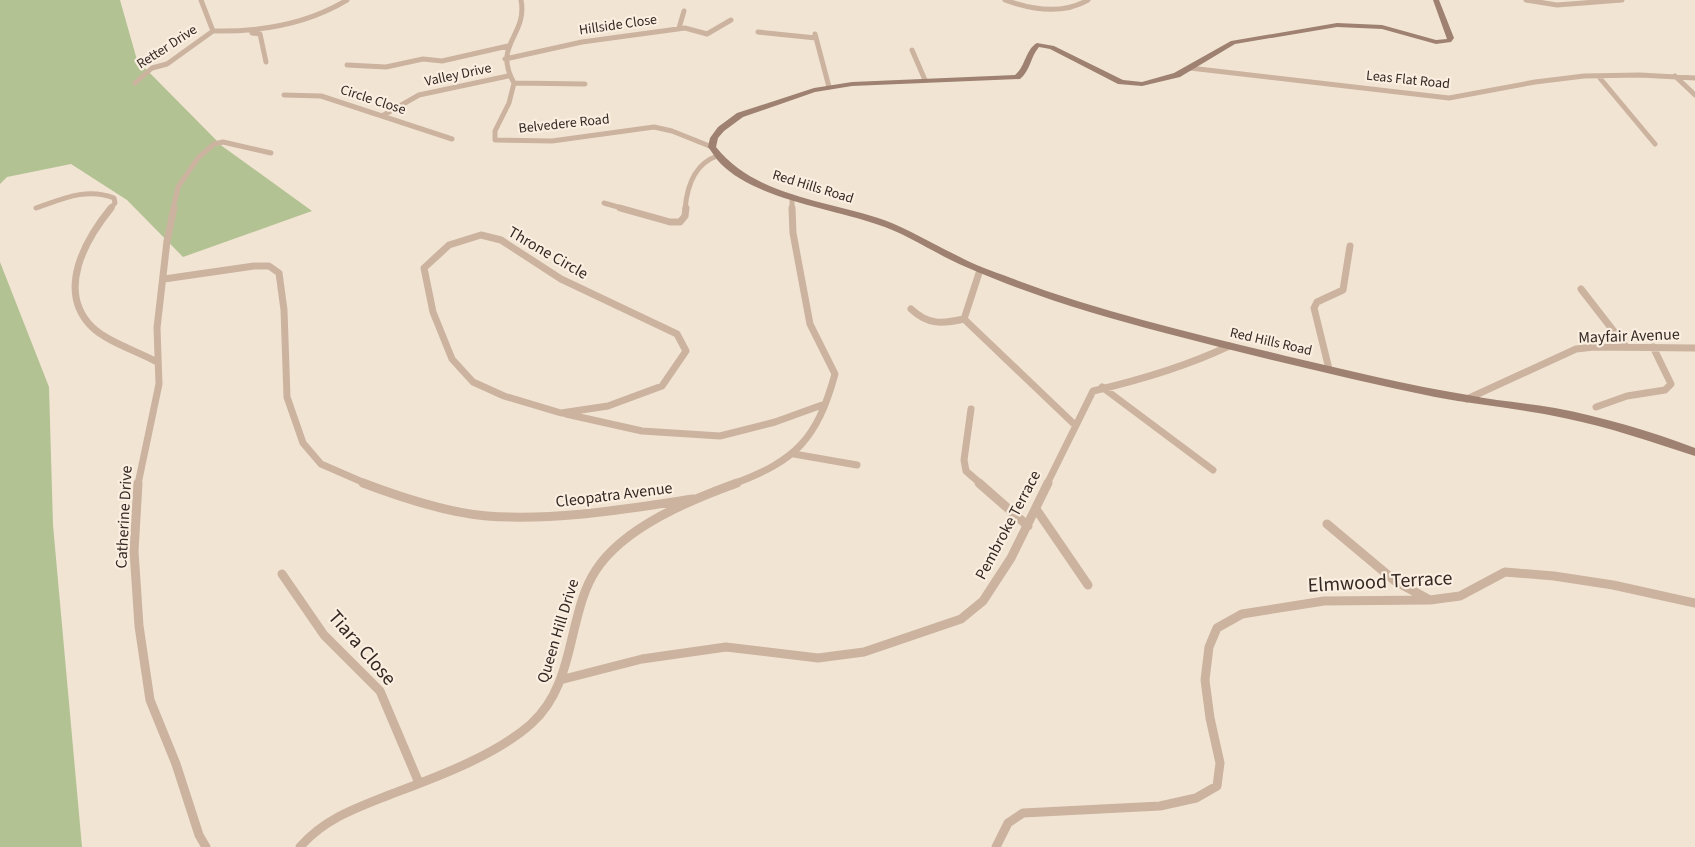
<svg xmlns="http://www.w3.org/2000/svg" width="1695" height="847" viewBox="0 0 1695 847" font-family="'Source Sans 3',sans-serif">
<rect width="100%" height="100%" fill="#f2e4d3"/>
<path fill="#b2c293" d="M0 0H120L137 60 222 146 312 211 183 257 127 200 71 164 7 177 0 184Z
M0 262 49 387 53 525 82 847H0Z"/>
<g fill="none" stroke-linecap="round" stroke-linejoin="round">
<path stroke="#cbb39f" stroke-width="5" d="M201 0 213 31
M521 0C528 36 492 44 514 83L509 103 495 131V140L552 141 654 127 672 131 712 147
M1005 0C1032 10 1062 15 1088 0
M1526 0 1557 5 1622 0
M679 28 684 11
M213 31C259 32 307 24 347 0
M758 32 816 38
M252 33 260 34 266 62
M815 34 829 87
M912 50 925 80
M505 59 582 42 685 28 707 34 731 20
M347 65 386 67 423 59 442 61 508 46
M1190 68 1449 98 1535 82 1584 76 1640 75 1695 78
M1675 76 1695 95
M1599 77 1655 144
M135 83 152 68 167 64 213 31
M514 83 585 84
M284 95 321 96 452 139
M382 116 419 95 508 76
M792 197V209
M604 203 625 209
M36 208C62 199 87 187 114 198L115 203 110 209
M173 209 178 187 198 158 214 144 223 142 271 153
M685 209C687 186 694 164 717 156"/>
<path stroke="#cbb39f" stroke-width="7" d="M111 208C85 240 56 291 92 327 106 341 139 352 157 362
M620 208 670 222H680L685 216 686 208
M481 235 501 240 561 279 677 334 686 351 662 386 608 406 561 413 504 396 473 382 452 359 433 312 424 268 449 245Z
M980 270 964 319 1075 425
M164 279 254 266H269L279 273 284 310 287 397 303 443 321 464 367 484
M1581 289 1626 347
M911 309C928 325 942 324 964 319
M1329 369 1314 308 1317 302 1343 290 1350 246
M1102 387 1213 470
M1467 399 1576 349 1594 347 1695 348
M1596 407 1627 396 1665 390 1671 384 1653 347
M971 409 964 460 966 471 981 484
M566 414 642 431 720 436 775 422 822 405
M794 454 857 465
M138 484 159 384 157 328 167 241 174 208
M733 484C796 461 817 439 835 374L810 324 793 233 792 208
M1047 484 1093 391C1140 380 1185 367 1229 346"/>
<path stroke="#cbb39f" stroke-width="9" d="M138 483 134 551 139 626 150 700 176 764 199 835 206 847
M363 483C400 497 448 513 487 516 557 521 625 509 693 499
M979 483 1028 526
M1036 509 1088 585
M1327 524 1395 581 1428 599
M282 574 324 635 380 691 419 783
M560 680 642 659 726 647 818 658 864 652 961 619 983 601 1011 558 1048 483
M300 847C324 819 356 808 389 795 434 778 495 756 531 724 559 699 566 664 574 630 579 610 584 588 596 570 624 527 690 500 737 483
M996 847 1008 823 1023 813 1160 806 1196 798 1217 786 1220 763 1210 718 1205 680 1209 647 1217 628 1242 614 1324 601 1430 600 1460 596 1505 572 1554 576 1613 585 1695 603"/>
<path fill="#9e8170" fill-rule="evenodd" d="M1433 0H1439L1454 38 1451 42 1436 44 1382 29 1337 27 1235 44 1180 77 1142 86 1118 84 1050 49 1039 47C1030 57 1031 70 1020 79L852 86 815 92 743 117 724 131 718 138 716 147C756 197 827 200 884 220 908 229 931 243 954 254 972 264 992 271 1011 278 1100 312 1193 333 1286 356 1346 370 1407 385 1468 395 1497 401 1526 403 1555 408 1603 417 1650 431 1695 448V456C1652 442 1609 427 1564 418 1522 409 1478 405 1435 397 1344 378 1254 356 1165 333 1097 315 1030 295 966 267 935 254 908 234 876 224 830 208 756 199 721 164 716 159 712 152 708 147L710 138 718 127 737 113 814 88 852 82 1015 75C1026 66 1025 50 1037 43L1054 46 1123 80 1142 82 1174 73 1231 41 1337 23 1382 25 1436 40 1447 39Z"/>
</g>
<g text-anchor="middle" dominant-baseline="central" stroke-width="4.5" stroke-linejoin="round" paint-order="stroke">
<g font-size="14" fill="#342823" stroke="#faeee0">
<text transform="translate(618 25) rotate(-8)">Hillside Close</text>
<text transform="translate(167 47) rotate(-33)">Retter Drive</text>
<text transform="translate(458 75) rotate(-12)">Valley Drive</text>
<text transform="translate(1408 80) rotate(6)">Leas Flat Road</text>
<text transform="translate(373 100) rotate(18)">Circle Close</text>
<text transform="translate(564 124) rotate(-6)">Belvedere Road</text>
<text transform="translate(813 187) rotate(17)">Red Hills Road</text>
<text transform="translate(1271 342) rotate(13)">Red Hills Road</text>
</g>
<g font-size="16" fill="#342823" stroke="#faeee0">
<text transform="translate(548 253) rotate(30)">Throne Circle</text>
<text transform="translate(1629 336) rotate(-2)">Mayfair Avenue</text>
<text transform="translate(614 495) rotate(-7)">Cleopatra Avenue</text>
<text transform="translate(124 517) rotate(-87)">Catherine Drive</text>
<text transform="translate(1008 525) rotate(-62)">Pembroke Terrace</text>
<text transform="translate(558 631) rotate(-73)">Queen Hill Drive</text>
</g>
<g font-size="20" fill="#342823" stroke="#faeee0">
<text transform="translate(1380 582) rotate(-3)">Elmwood Terrace</text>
<text transform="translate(362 648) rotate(49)">Tiara Close</text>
</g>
</g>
</svg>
